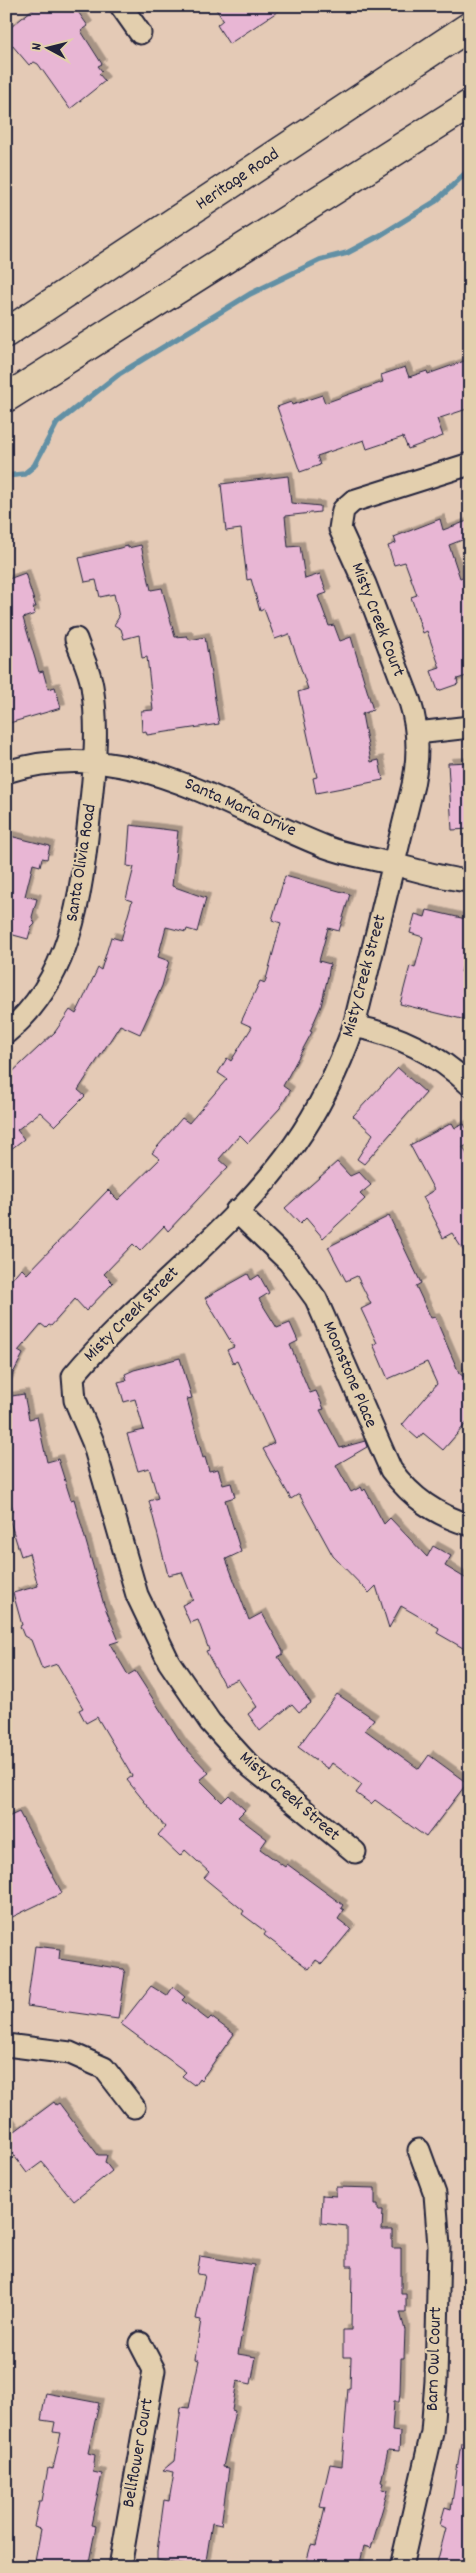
<svg xmlns="http://www.w3.org/2000/svg" width="476" height="2573" viewBox="0 0 476 2573" font-family="Dekko,sans-serif">
<defs>
<filter id="shadow"><feDropShadow dx="4.5" dy="-4.5" stdDeviation="0" flood-color="#0004"/></filter>
</defs>
<rect width="100%" height="100%" fill="#e4cab6"/>
<filter id="ink" filterUnits="userSpaceOnUse"><feTurbulence type="fractalNoise" baseFrequency=".02" numOctaves="2"/><feDisplacementMap in="SourceGraphic" scale="10" xChannelSelector="R" yChannelSelector="G"/><feConvolveMatrix kernelMatrix="1 2 1 2 8 2 1 2 1" color-interpolation-filters="sRGB"/></filter>
<g filter="url(#ink)">
<g fill="none" stroke-linecap="round" stroke-linejoin="round">
<path stroke="#6290a5" stroke-width="5.5" d="M6 476 24 474 34 466 57 423 119 374 250 294 320 260 347 253 379 236 436 201 470 169"/>
</g>
<path fill="#e8b6d4" stroke="#22223b" filter="url(#shadow)" d="M37 6H74L88 26 81 31 102 64 98 66 102 71 99 74 105 81 70 109 38 64 34 62 29 65 6 38V31Z
M214 6H286L229 44 217 25 223 20Z
M470 359V408L437 419 443 436 408 449 403 437 367 449 364 440 317 456 320 465 300 472 277 407 291 402 292 405 322 395 325 403 383 382 381 375 405 367 409 377 427 371 428 374Z
M288 476 291 503 320 506V512L285 516 288 547 300 546 305 579 320 574 327 593 318 596 329 626 334 625 340 641 351 637 373 710 362 714 371 762 379 760 383 780 316 793 313 778 317 777 298 692 308 689 289 634 275 639 264 609 260 611 251 579 247 580 241 529 226 531 221 484Z
M440 519 443 530 470 520V537L449 545 460 578 470 574V675L457 679 458 684 438 691 431 671 440 668 427 631 423 633 411 597 417 595 405 562 394 565 388 546 396 543 394 537Z
M141 545 151 590 162 588 175 637 187 636 190 640 205 637 219 724 147 735 146 731 142 732 141 711 153 710 147 657 142 658 139 635 124 639 121 629 114 625 119 617 114 594 100 597 96 580 85 582 79 558 128 546V548Z
M25 573 36 607H33L35 614 23 618 39 672 43 671 48 689 55 687 61 708 6 724V580Z
M470 762V829L452 830 448 763Z
M130 825 178 831 172 886 206 898 197 932 187 929 186 932 166 927 158 957 169 961 162 986 140 1034 120 1025 78 1090 85 1096 55 1126 40 1112 17 1130 24 1139 6 1153V1078L55 1032 70 1010 76 1014 98 968 101 970 111 937 121 940 132 901 126 899 134 867 127 866Z
M6 835 50 846 47 859 42 858 40 866 33 864 25 896 37 899 32 917 35 924 31 928 28 939 6 933Z
M285 876 350 894 339 931 328 928 319 961 330 964 328 976 321 1006 310 1031 312 1032 283 1086 290 1091 280 1108 248 1143 240 1135 219 1159 228 1167 168 1231 164 1226 140 1251 133 1244 104 1274 113 1283 86 1311 75 1299 51 1326 49 1325 46 1328 41 1324 18 1351 23 1354 6 1387V1286L21 1268 27 1274 108 1190 118 1200 160 1159 152 1153 182 1118 189 1123 227 1079 218 1073 227 1058 231 1061 252 1027 241 1022 260 981 265 983 281 923 272 920Z
M427 910 470 920V937L461 972 470 974V1021L400 1004 410 966 415 968 423 937 410 933 415 914 425 917Z
M398 1068 426 1093 364 1164 357 1159 373 1134 353 1116Z
M452 1123 455 1128 464 1124 470 1135V1144L463 1147 470 1160V1261L452 1233 443 1238 436 1224H437L423 1197 434 1190 410 1145Z
M337 1162 350 1176 359 1172 371 1185 360 1194 365 1199 323 1238 306 1218 300 1224 285 1208Z
M389 1216 421 1283 416 1286 431 1318 435 1317 459 1373 470 1382V1419L443 1450 423 1433 418 1439 402 1425 437 1384 427 1362 388 1379 373 1344 377 1343 361 1309 371 1304 357 1276 346 1281 328 1247Z
M248 1274 251 1280 259 1275 269 1293 259 1299 277 1328 290 1323 298 1341 290 1345 310 1393 316 1391 324 1409 320 1410 340 1448 365 1441 367 1447 336 1465 351 1492 361 1487 363 1491 365 1489 384 1524 390 1518 427 1557 433 1546 451 1556 445 1566 470 1581V1652L437 1633 439 1628 401 1606 389 1628 376 1586 369 1593 333 1556 299 1494 291 1499 263 1449 274 1443 237 1361 233 1363 227 1350 234 1347 205 1298Z
M180 1358 192 1398 187 1399 203 1458 205 1457 209 1471 218 1469 223 1485 231 1483 235 1497 225 1500 241 1552 226 1559 249 1620 262 1613 283 1651V1654L278 1657 311 1703 299 1712 292 1704 260 1731 248 1714 257 1707 238 1679 224 1685 206 1651 209 1650 198 1620 190 1623 182 1605 193 1600 182 1572 168 1575 149 1501 158 1498 149 1468 138 1471 127 1434 144 1430 135 1399 124 1402 118 1382 127 1380 125 1374 134 1370Z
M24 1394 29 1419 37 1417 47 1462 58 1459 71 1500 74 1499 104 1605 119 1641 110 1644 128 1675 135 1671 182 1744 209 1773 200 1780 222 1802 229 1795 245 1810 238 1817 267 1839 260 1849 285 1867 287 1864 343 1905 341 1908 344 1910 338 1919 351 1929 322 1964 316 1960 309 1969 264 1935 266 1932 242 1914 244 1911 204 1878 209 1872 185 1850 180 1856 158 1835 165 1827 127 1780 132 1776 97 1717 86 1723 79 1710 83 1708 57 1664 42 1669 31 1640 24 1636 20 1626 22 1625 13 1593 38 1586 29 1553 21 1556 7 1512 13 1510 6 1485V1397Z
M337 1694 374 1719 365 1730 419 1769 429 1755 467 1783 426 1837 375 1800 371 1804 356 1793 362 1785 332 1763 328 1769 298 1747Z
M19 1812 62 1893 6 1920V1818Z
M35 1946 60 1949 59 1959 123 1969 125 1973 118 2019 27 2006Z
M151 1986 167 1996 173 1987 185 1997 182 2000 208 2020 211 2017 234 2034 201 2080 199 2078 194 2085 182 2076 186 2072 121 2024Z
M54 2102 56 2105 59 2103 98 2155H107L105 2162 112 2171 74 2201 42 2162 27 2173 6 2145V2118L15 2131Z
M336 2187 375 2188V2204H378V2210H383L382 2230H392V2248H401V2294H406V2312H400L405 2330 404 2358H401L400 2393 399 2402H394L392 2431 400 2432 399 2451 388 2450 381 2482 384 2483 382 2489 388 2490 384 2504 371 2548 364 2546 359 2567H305L311 2545 316 2546 325 2508 320 2507 330 2464 342 2466 348 2388H350L351 2357H343V2330H351L352 2266H347V2226L321 2223 322 2195 336 2196Z
M200 2256 254 2265 238 2354 256 2357 251 2384 237 2381 232 2410 235 2411 223 2467 229 2468 221 2525 212 2523 205 2567H192L157 2560V2551L164 2500 169 2501 174 2472 163 2470 174 2461 181 2407 189 2408 199 2360 195 2359 201 2320 196 2319 205 2275 197 2274Z
M46 2393 99 2403 88 2453 95 2455 93 2472 102 2474 91 2525 96 2526 88 2567H34L41 2529 34 2527 39 2501H42L48 2468 53 2469 61 2433 53 2432 55 2422 41 2420Z
M461 2443H470V2567H436L446 2528 440 2525 445 2507 451 2509Z"/>
<g fill="none" stroke-linecap="round" stroke-linejoin="round">
<g stroke="#22223b" stroke-width="25">
<path id="minor" d="M121 6 140 33
M417 733 470 727
M6 772C127 734 221 806 326 847 347 855 371 858 392 864 418 870 443 879 470 881
M354 1026C399 1035 436 1053 470 1085
M6 1033C71 980 81 897 89 819 94 775 99 730 92 686 90 671 81 654 76 639
M236 1211 289 1262 316 1299 391 1470C412 1498 436 1515 470 1525
M355 1852 251 1767 210 1722 169 1662 137 1595 93 1442 75 1400 73 1376C141 1295 233 1231 294 1145 320 1108 339 1068 354 1026L413 785C419 756 419 730 410 702L365 584 340 529 343 510 353 501 470 464
M6 2045 70 2053 104 2068 134 2107
M120 2567 154 2370 140 2343
M401 2567 432 2432 436 2381 439 2246 435 2194 419 2150"/>
</g>
<g stroke="#22223b" stroke-width="31">
<path id="secondary" d="M6 333 470 26
M6 398 470 104"/>
</g>
<use href="#minor" stroke="#e3cfae" stroke-width="21"/>
<use href="#secondary" stroke="#e3cfae" stroke-width="28"/>
</g>
</g>
<g text-anchor="middle" dominant-baseline="central" stroke-width="4.5" stroke-linejoin="round" paint-order="stroke">
<g font-size="18" fill="#22223b" stroke="#e3cfae">
<text transform="translate(238 180) rotate(-34)">Heritage Road</text>
<text transform="translate(377 620) rotate(69)">Misty Creek Court</text>
<text transform="translate(240 808) rotate(24)">Santa Maria Drive</text>
<text transform="translate(82 863) rotate(-81)">Santa Olivia Road</text>
<text transform="translate(365 976) rotate(-75)">Misty Creek Street</text>
<text transform="translate(132 1315) rotate(-45)">Misty Creek Street</text>
<text transform="translate(349 1375) rotate(67)">Moonstone Place</text>
<text transform="translate(289 1797) rotate(41)">Misty Creek Street</text>
<text transform="translate(435 2359) rotate(-88)">Barn Owl Court</text>
<text transform="translate(139 2453) rotate(-80)">Bellflower Court</text>
</g>
</g>
<rect width="476" height="2573" fill="none" stroke="#e3cfae" stroke-width="25"/>
<rect x="12" y="12" width="451" height="2548" fill="none" stroke="#22223b" stroke-width="2" filter="url(#ink)"/>
<g transform="translate(48 48) rotate(277)" stroke="#e3cfae" stroke-width="4" paint-order="stroke">
<path d="M0-4L9 19L0 12L-9 19Z" fill="#22223b"/>
<text y="-8" font-size="14" font-weight="bold" text-anchor="middle" fill="#22223b">N</text>
</g>
</svg>
